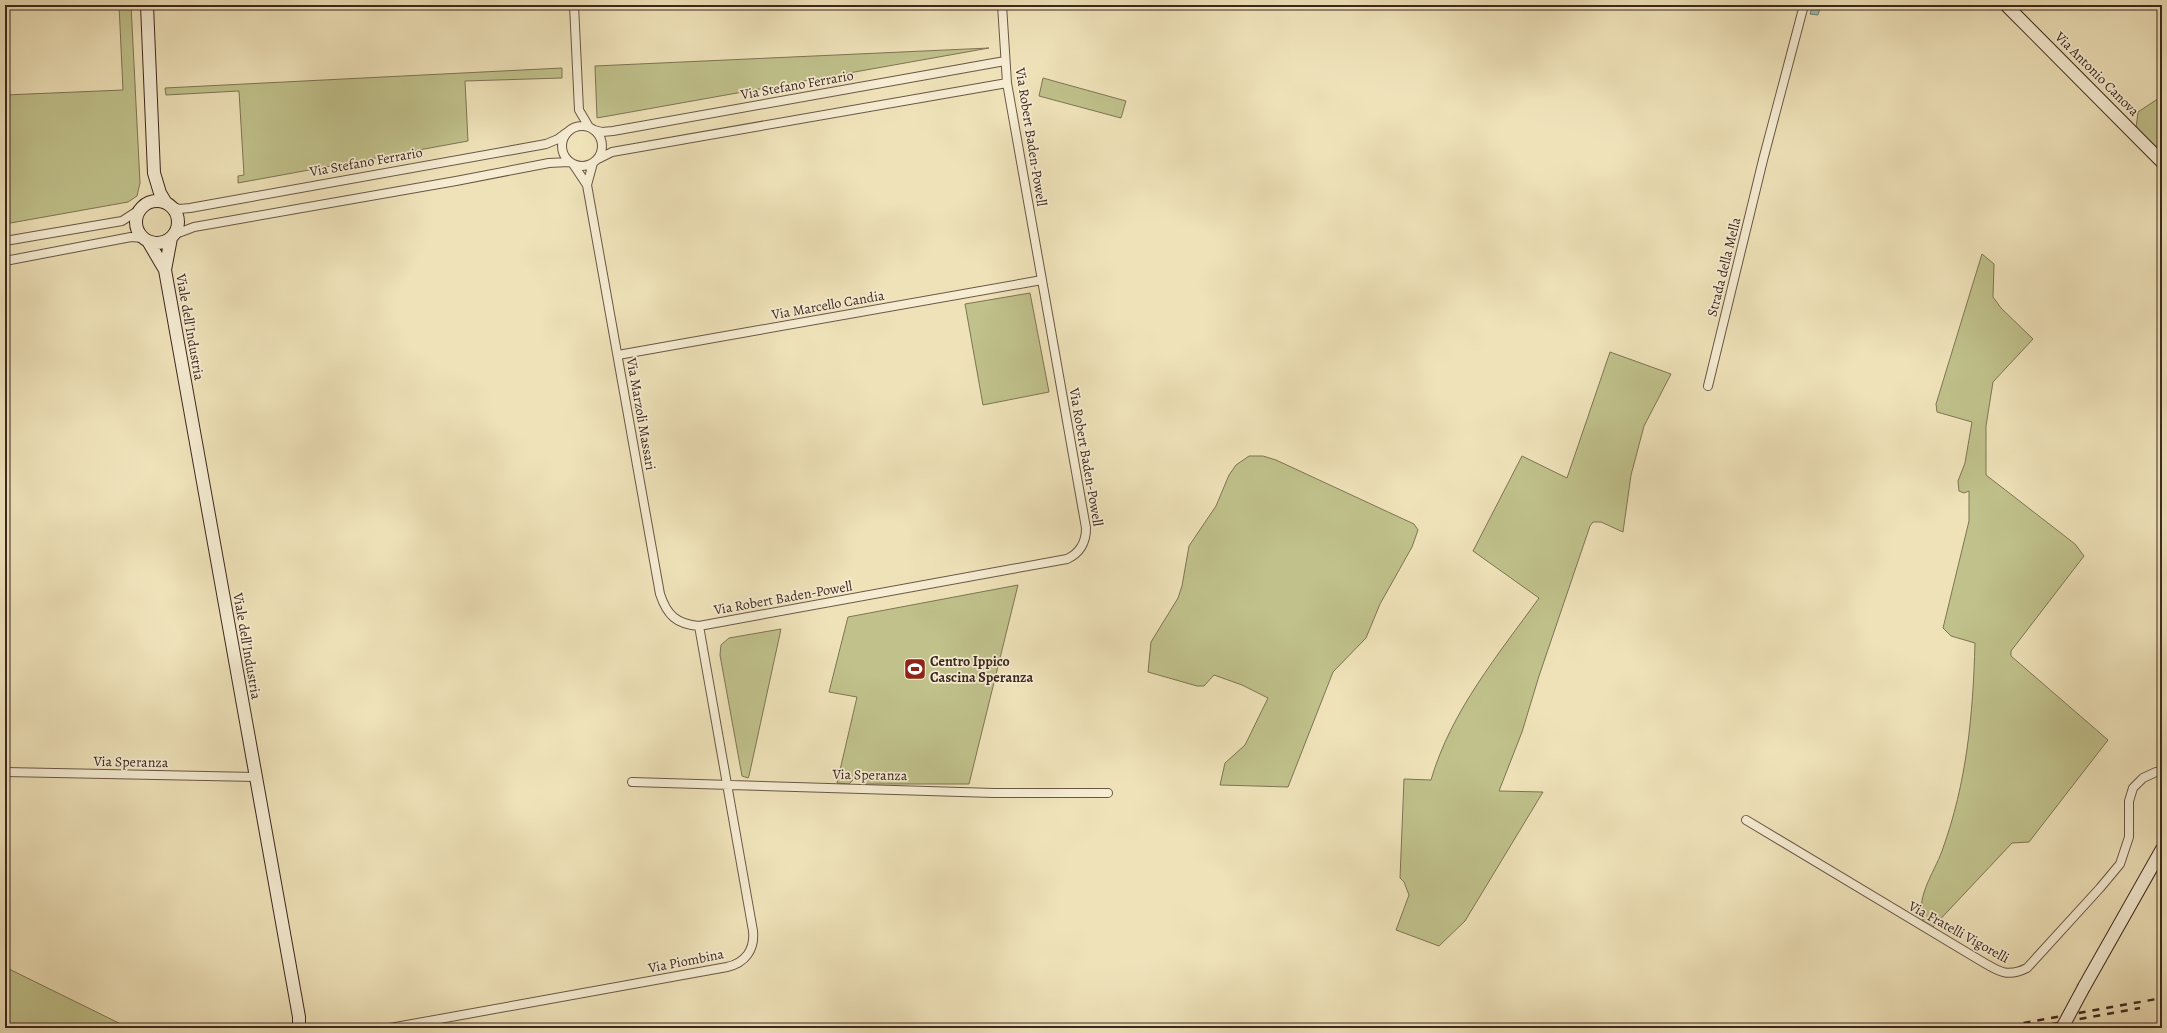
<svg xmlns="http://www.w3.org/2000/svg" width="2167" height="1033" viewBox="0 0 2167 1033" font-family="Alegreya,serif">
<rect width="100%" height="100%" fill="#efe2b9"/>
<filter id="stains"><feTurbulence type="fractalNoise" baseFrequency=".005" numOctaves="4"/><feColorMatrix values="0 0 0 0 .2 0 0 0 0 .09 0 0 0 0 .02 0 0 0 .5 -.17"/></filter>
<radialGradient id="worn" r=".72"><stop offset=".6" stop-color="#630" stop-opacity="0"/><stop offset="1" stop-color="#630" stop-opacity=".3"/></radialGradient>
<path fill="#c0c18b" stroke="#7e7455" d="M119 5H131L140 183 137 196 128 202 5 224V95L123 90Z
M989 48 597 118 595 66Z
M562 68V78L465 81 468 141 238 183V176L244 175 239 91 166 95 165 88Z
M1043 78 1126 101 1121 118 1039 96Z
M2162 96V151H2158L2136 128 2138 112Z
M1982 254 1994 264 1993 297 2001 308 2033 339 1993 382 1986 426V475L2075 544 2084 556 2011 651V656L2108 740 2029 842 2012 843 1933 927 1924 923C1914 899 1934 873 1942 851 1967 782 1973 715 1975 643L1951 636 1943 628 1969 521V491L1964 493 1959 491 1958 481 1965 463 1972 422 1937 412 1936 404Z
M1030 293 1049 392 983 405 965 304Z
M1610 352 1671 374 1644 426 1631 475 1623 532 1601 522H1593L1590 526 1539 676 1522 732 1499 791 1543 792 1465 921 1439 946 1396 930 1409 895 1404 882 1400 878 1404 779 1431 780C1451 711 1498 655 1539 598L1473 551 1522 456 1567 478Z
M1249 456H1263L1276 460 1414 524 1418 530 1412 547 1380 604 1366 638 1333 672 1288 787 1220 785 1225 763 1245 745 1268 698 1242 685 1214 675 1204 686H1197L1148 672 1151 642 1178 598 1182 586 1189 546 1216 506 1229 475 1236 465Z
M1018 585 969 784H865L862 779H854L849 784 837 783 857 697 829 692 848 617Z
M781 629 749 776 748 778 742 776 720 655 721 645 729 638Z
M5 967 129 1028H5Z"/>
<path fill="#9abeb0" stroke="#758276" d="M1813 5H1821L1818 15 1810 14Z"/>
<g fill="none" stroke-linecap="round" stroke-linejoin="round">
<g stroke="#6a5646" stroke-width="10">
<path id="street" d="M574 5 579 110 589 127
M562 146a20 20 0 1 1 40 0a20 20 0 1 1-40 0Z
M594 130 602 132 613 131 1005 61
M598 159 612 152 1007 83
M573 164 587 185 660 594C667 615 676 624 699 626L1067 559C1080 553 1086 542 1086 528L1007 83 1002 5
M587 185 593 163
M169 205 179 209 190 208 546 144 558 139 566 133
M173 235 194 227 456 181 549 163 569 162
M5 241 122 221 139 210
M5 261 131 237 143 238
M618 355 1042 280
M1708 386 1763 160 1804 5
M5 772 256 777
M632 782 994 793H1108
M1746 820 1981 961C1998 971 2007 978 2027 968L2100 888 2120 864 2129 837V801L2133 788 2143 778 2156 772H2162
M390 1028 727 967C745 963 755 950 753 931L699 626"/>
</g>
<g stroke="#3d271f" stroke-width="14">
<path id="secondary" d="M147 5 154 173 160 193 166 203
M2006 5 2162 162
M136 222a21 21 0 1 1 42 0a21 21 0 1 1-42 0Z
M171 238 165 270 299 1017V1028
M148 241 165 270
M2084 987 2162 849"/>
</g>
<use href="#street" stroke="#f5ecd2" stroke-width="8"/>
<use href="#secondary" stroke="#f5ecd2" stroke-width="12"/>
<path stroke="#3d271f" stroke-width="2.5" stroke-dasharray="7 7" stroke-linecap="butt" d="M2052 1024 2140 1008
M1996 1028 2162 998"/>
<g stroke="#3d271f" stroke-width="14" stroke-linecap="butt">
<path id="secondary-bridge" d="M2062 1028 2084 987"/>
</g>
<use href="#secondary-bridge" stroke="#f5ecd2" stroke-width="12"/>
</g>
<defs>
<g id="stadium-square" transform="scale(1.15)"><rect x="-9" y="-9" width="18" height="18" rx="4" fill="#8f2418" stroke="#f5ecd2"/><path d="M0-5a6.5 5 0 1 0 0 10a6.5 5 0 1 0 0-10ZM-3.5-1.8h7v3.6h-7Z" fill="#fff"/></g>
</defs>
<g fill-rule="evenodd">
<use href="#stadium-square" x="915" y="669"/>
</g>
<g text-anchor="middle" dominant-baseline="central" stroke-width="3.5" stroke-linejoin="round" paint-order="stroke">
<g font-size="14" fill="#3d271f" stroke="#f5ecd2">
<text transform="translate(2097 74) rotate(45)">Via Antonio Canova</text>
<text transform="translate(797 85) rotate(-10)">Via Stefano Ferrario</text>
<text transform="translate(1031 137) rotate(81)">Via Robert Baden-Powell</text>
<text transform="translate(366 162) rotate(-10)">Via Stefano Ferrario</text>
<text transform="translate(1724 267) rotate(-76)">Strada della Mella</text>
<text transform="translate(828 305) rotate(-10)">Via Marcello Candia</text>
<text transform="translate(190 327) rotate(80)">Viale dell'Industria</text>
<text transform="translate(641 414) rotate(80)">Via Marzoli Massari</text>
<text transform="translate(1086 457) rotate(80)">Via Robert Baden-Powell</text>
<text transform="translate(783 598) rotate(-10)">Via Robert Baden-Powell</text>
<text transform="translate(247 646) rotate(80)">Viale dell'Industria</text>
<text transform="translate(131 762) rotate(1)">Via Speranza</text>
<text transform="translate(870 775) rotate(1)">Via Speranza</text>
<text transform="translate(1959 932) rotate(29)">Via Fratelli Vigorelli</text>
<text transform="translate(686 961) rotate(-11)">Via Piombina</text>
</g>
<g font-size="14" font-weight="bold" fill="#3d271f" stroke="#f5ecd2" text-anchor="start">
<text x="930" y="661">Centro Ippico<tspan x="930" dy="16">Cascina Speranza</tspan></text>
</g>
</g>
<rect width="2167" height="1033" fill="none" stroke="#efe2b9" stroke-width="20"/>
<rect x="6" y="6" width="2155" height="1021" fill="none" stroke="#3d271f" stroke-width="2"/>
<rect x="10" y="10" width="2147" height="1013" fill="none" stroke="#3d271f"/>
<rect width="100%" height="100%" filter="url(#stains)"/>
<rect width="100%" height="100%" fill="url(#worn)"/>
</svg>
